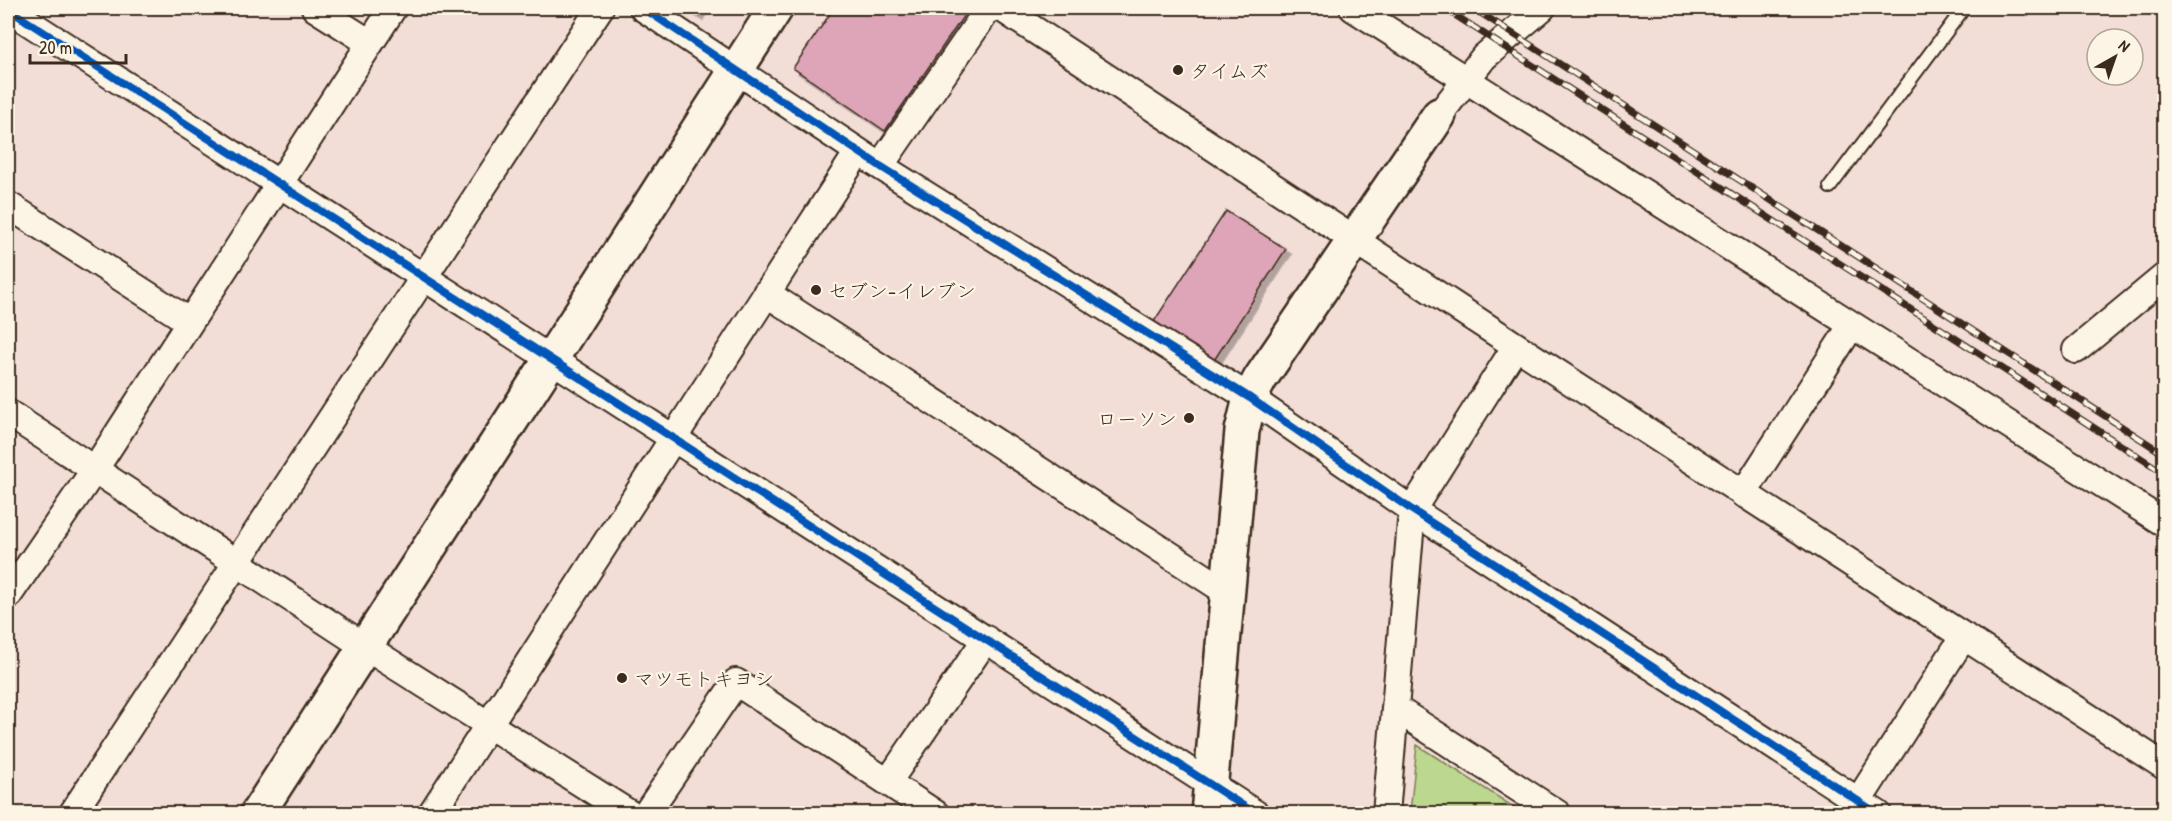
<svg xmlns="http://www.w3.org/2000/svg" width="2172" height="821" viewBox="0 0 2172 821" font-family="'Patrick Hand','Klee One',sans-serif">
<defs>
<filter id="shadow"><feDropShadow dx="5.5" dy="5.5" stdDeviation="0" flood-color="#0004"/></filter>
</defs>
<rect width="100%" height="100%" fill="#f3ddd7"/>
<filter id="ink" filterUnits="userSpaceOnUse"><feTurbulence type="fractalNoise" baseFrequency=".0167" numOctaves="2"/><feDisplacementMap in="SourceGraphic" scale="12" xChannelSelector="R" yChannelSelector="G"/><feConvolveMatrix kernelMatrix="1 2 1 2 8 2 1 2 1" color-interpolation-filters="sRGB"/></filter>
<g filter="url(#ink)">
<path fill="#bcd88f" stroke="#7c8156" stroke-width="1.5" d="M1417 745 1523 813H1410Z"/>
<path fill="#dda5b7" stroke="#3b2a1e" stroke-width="1.5" filter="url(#shadow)" d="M686 8H701L697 15Z
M834 8H969L885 131 793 68Z
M1226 211 1286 249 1211 365 1151 326Z"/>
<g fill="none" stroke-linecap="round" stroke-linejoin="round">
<g stroke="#3b2a1e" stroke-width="16">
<path id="lane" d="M1830 187 1964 8"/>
</g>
<g stroke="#3b2a1e" stroke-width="30">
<path id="street" d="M315 8 370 43
M643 8 880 166 1250 398 1412 510 1878 814
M1001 8 1516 346 2164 766
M1353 8 2164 523
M8 9 1256 814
M1439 115 1484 57 1542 8
M880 166 989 8
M8 205 190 322
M766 293 1227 592
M2076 350 2164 277
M8 413 364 646 630 814
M1743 494 1852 325
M8 596 95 469 393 8
M1395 708 1558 814
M888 782 986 639
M72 814 600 8
M431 814 858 152
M646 814 736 682 936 814
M1386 814 1412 510 1516 346
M1850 814 1964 636"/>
</g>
<g stroke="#3b2a1e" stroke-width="38">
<path id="secondary" d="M257 814 551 359 776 8
M1208 814 1242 431 1250 398 1260 379 1439 115"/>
</g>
<use href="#lane" stroke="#fcf5e5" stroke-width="12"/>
<use href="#street" stroke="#fcf5e5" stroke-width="26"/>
<use href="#secondary" stroke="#fcf5e5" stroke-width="33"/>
<g stroke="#3b2a1e" stroke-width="7">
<path id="rail" d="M1444 8 2164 473
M1473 8 2164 454"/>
</g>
<use href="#rail" stroke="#fcf5e5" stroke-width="4.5" stroke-dasharray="14" stroke-linecap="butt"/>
<g stroke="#fcf5e5" stroke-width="11">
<path id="cycleway" d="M643 8 880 166 1250 398 1412 510 1878 814
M8 9 1256 814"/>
</g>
<use href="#cycleway" stroke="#0057b8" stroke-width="8"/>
</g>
</g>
<g fill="#3b2a1e" stroke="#fcf5e5" stroke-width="2">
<circle cx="1178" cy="70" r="6"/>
<circle cx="816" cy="290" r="6"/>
<circle cx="1189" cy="418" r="6"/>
<circle cx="622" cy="678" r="6"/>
</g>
<g text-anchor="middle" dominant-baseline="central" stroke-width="4.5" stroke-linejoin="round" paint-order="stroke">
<g font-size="20" fill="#3b2a1e" stroke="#fcf5e5" text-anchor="start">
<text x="1190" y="70">タイムズ</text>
<text x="828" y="290">セブン-イレブン</text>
<text x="1177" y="418" text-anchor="end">ローソン</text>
<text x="634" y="678">マツモトキヨシ</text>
</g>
</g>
<rect width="2172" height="821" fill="none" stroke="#fcf5e5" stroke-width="30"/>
<rect x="15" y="15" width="2142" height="791" fill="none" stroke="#3b2a1e" stroke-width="2" filter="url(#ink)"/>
<g transform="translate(2115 57) rotate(40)"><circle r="28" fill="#fcf5e5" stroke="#afa495" stroke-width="1.5"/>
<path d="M0-4.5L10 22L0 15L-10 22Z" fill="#3b2a1e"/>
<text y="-9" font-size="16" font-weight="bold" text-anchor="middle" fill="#3b2a1e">N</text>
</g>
<path d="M30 54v9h96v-9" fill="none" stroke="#3b2a1e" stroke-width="3"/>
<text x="39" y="54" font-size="18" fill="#3b2a1e" stroke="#fcf5e5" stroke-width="4.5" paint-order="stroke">20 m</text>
</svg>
